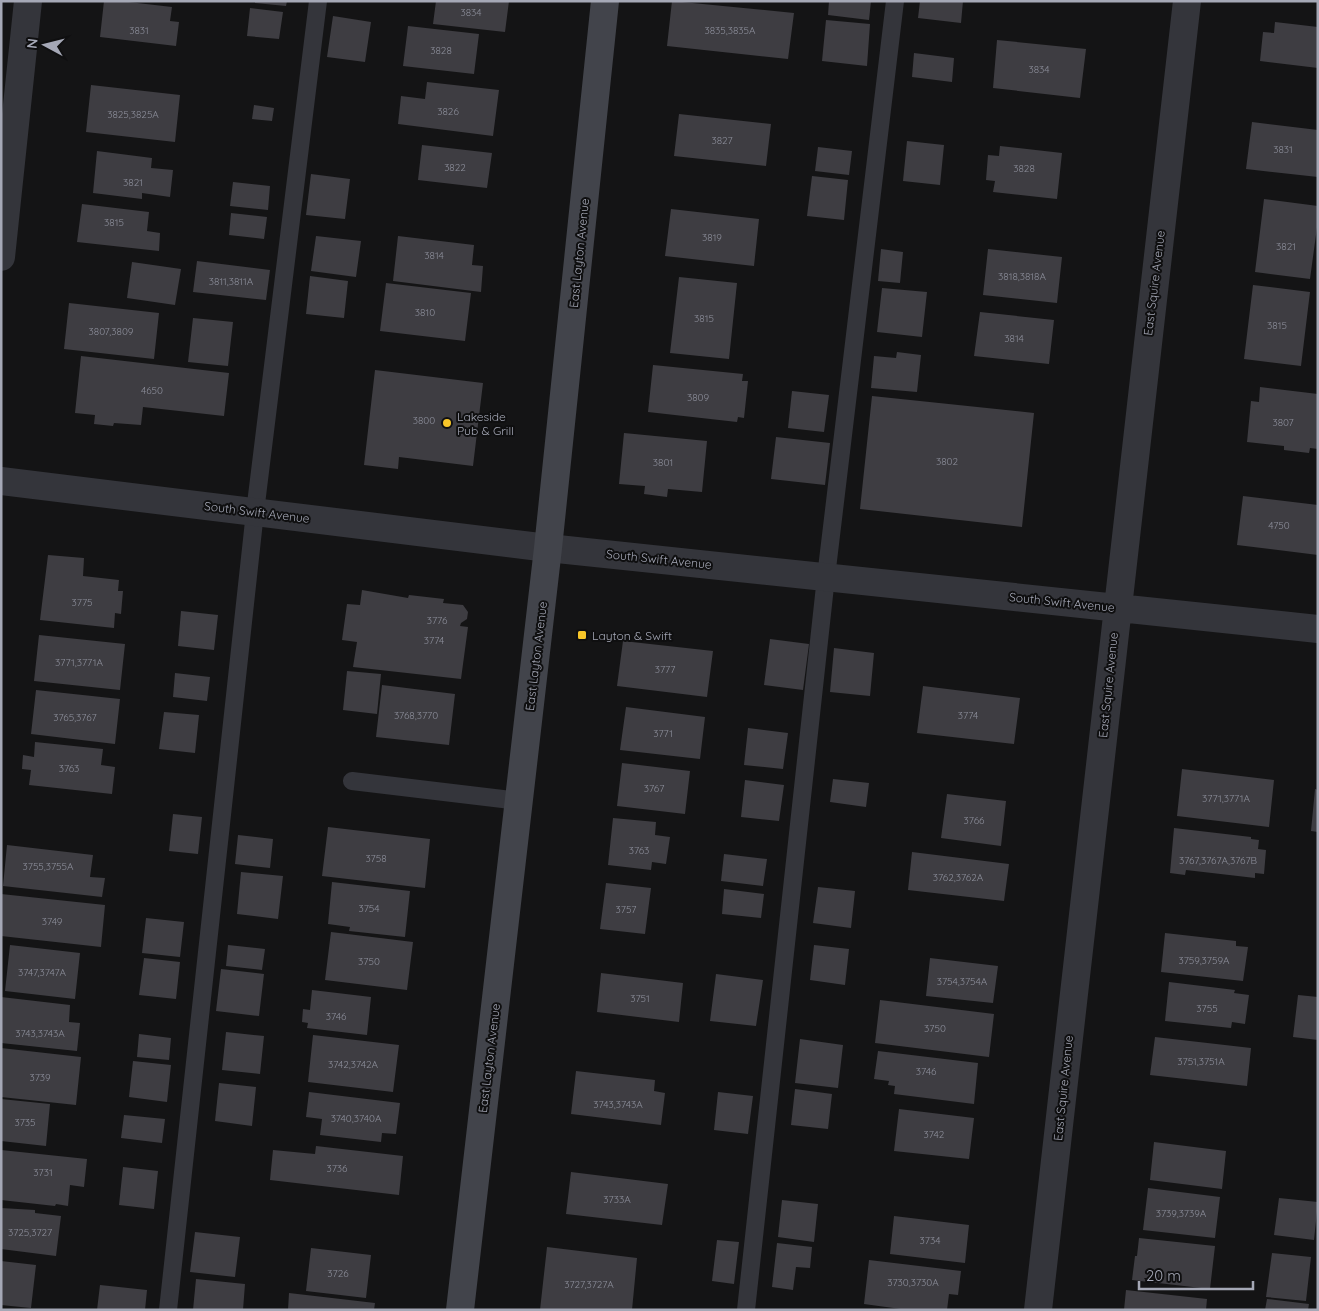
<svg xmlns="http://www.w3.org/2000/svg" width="1319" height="1311" viewBox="0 0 1319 1311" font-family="Quicksand,sans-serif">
<rect width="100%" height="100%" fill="#141415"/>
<path fill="#3e3d42" d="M104 1H120L172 7 170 21 179 22 176 46 100 37Z
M255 1H287L286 6 255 3Z
M436 1H509L505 32 433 24Z
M672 1 794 13 788 59 667 46Z
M829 1H871L869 20 828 15Z
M920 1H963L961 23 918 18Z
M250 8 283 12 279 39 247 36Z
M333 16 371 22 365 62 327 57Z
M826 20 870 24 867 66 822 61Z
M1275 22 1318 27V68L1260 61 1263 32 1274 33Z
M408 26 479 34 474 74 403 66Z
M997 40 1086 49 1080 98 993 88Z
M914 53 954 58 952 82 912 77Z
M427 82 499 90 493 136 398 124 401 96 425 99Z
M91 85 180 95 175 142 86 132Z
M254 105 274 108 272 121 252 119Z
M679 114 771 124 766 166 674 156Z
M1252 122 1318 130V177L1246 169Z
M907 141 944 145 940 185 903 181Z
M422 145 492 153 487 188 418 180Z
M1000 146 1062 153 1057 199 993 192 995 181 986 180 988 155 999 156Z
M818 147 852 151 849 175 815 171Z
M97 151 152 158 151 168 173 170 170 197 142 193V199L93 193Z
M311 174 350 179 345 219 306 215Z
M812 176 848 180 844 220 807 216Z
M233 182 270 186 268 210 230 206Z
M1264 199 1318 206V220L1310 279 1255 272Z
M82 204 149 212 147 231 160 233 159 251 77 242Z
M671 209 759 219 754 266 665 256Z
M231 213 267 217 264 239 229 235Z
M316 236 361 241 356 277 311 271Z
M398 236 474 245 472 265 483 266 481 292 393 281Z
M881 249 903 252 900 283 878 281Z
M988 249 1062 257 1057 303 983 295Z
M197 261 270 270 266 300 193 292Z
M132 262 181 269 175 305 127 298Z
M310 276 348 281 344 318 306 314Z
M679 277 737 283 729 359 670 353Z
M386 283 471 293 465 341 380 331Z
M1253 285 1310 292 1301 366 1244 359Z
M882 288 927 292 922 337 877 332Z
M69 303 159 313 154 359 64 349Z
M980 312 1054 320 1049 364 974 356Z
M193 318 233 322 228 366 188 362Z
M897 352 921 355 917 392 871 388 874 356 896 358Z
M81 356 229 373 224 416 143 407 141 425 114 423 113 426 94 424 95 415 75 413Z
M653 365 743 374 742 381H748L744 418 738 417 737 422 648 412Z
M375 370 483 383 473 466 399 457 398 469 364 465Z
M1260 387 1318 394V449L1310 448 1309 453 1284 450V446L1247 442 1251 401 1259 402Z
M792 391 829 395 824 432 788 428Z
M872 396 1034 413 1022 527 860 509Z
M624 433 707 441 702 492 668 489 667 497 644 494 645 486 619 484Z
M776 437 830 443 825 485 771 479Z
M1243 496 1318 505V555L1237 545Z
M48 555 84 558 83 576 119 580 118 591H123L121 614 115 613 114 628 40 620Z
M362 590 408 598 409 595 444 599 443 603 463 605 468 612 467 619 461 623 460 626 468 627 461 679 353 667 357 642 342 640 347 604 360 605Z
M181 611 218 615 214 650 178 646Z
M39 635 125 644 120 690 34 681Z
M770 639 809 644 803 690 764 685Z
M623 641 713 651 707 697 617 686Z
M834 648 874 653 870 696 830 692Z
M347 671 381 674 377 714 343 710Z
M175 673 210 677 207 701 173 697Z
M382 685 455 694 449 745 376 737Z
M923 686 1020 698 1014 744 917 733Z
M36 690 120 699 115 744 31 734Z
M626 707 705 717 700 759 620 750Z
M164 712 199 715 195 753 159 749Z
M748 728 788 733 783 769 744 765Z
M35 742 103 749 101 765 115 767 112 794 29 785 31 770 22 769 23 755 34 757Z
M622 763 690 771 685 814 617 806Z
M1182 769 1274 780 1269 827 1177 816Z
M833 779 869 783 866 807 830 802Z
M745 780 784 785 779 821 741 817Z
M1315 789 1318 790V832L1311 831Z
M947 794 1006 801 1001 846 941 838Z
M173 814 202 817 198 854 169 851Z
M613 818 656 822 655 835 670 837 666 864 652 862 651 870 608 865Z
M328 827 430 839 425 888 322 876Z
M1174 828 1251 837V839L1259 840 1258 849 1266 850 1264 874 1255 873V878L1186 870 1185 875 1170 873Z
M238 835 273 839 270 868 235 864Z
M7 845 93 855 90 877 105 878 102 897 3 886Z
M912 852 1009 864 1004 901 908 890Z
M724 854 767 859 763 886 721 881Z
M241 872 283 876 278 919 237 914Z
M332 882 410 891 405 937 349 931 350 927 328 924Z
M606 883 651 888 645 934 600 929Z
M818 887 855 891 851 928 813 923Z
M724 889 764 894 761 918 722 914Z
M1 894 105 905 101 947 1 936Z
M146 918 184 922 180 957 142 953Z
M331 932 413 942 407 990 325 980Z
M1165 933 1236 941V946L1248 947 1243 981 1161 972Z
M10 945 80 953 75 999 5 991Z
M228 945 265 949 262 970 226 966Z
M814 945 849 949 845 985 810 980Z
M144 958 180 962 176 999 139 995Z
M930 958 998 966 993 1003 926 996Z
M221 969 264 974 259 1016 216 1011Z
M601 973 683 983 679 1022 597 1012Z
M716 974 763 980 756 1026 710 1021Z
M1169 982 1235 990 1234 993 1249 995 1245 1024 1232 1022 1231 1028 1165 1021Z
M312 990 371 997 367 1035 307 1028 308 1023 302 1022 303 1009 310 1010Z
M1298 995 1318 997V1040L1293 1037Z
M1 997 70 1005 69 1022 80 1023 77 1051 1 1043Z
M880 1000 994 1014 989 1057 875 1043Z
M226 1032 264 1036 260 1074 222 1070Z
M139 1034 171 1038 169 1060 137 1057Z
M313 1035 399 1045 393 1092 308 1082Z
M1155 1037 1251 1048 1247 1086 1150 1075Z
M800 1039 843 1045 838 1088 795 1083Z
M1 1048 81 1057 76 1105 1 1097Z
M878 1051 978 1063 974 1104 894 1094 895 1086 888 1085 889 1081 874 1079Z
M133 1061 171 1065 167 1102 129 1097Z
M576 1071 655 1080 654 1091 665 1093 661 1125 571 1114Z
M219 1083 256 1087 252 1126 215 1121Z
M795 1089 832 1094 828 1129 791 1125Z
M309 1092 400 1103 396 1134 382 1133 381 1142 320 1135 322 1119 306 1117Z
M718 1092 753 1096 748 1134 714 1130Z
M1 1099 50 1104 46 1146 1 1141Z
M899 1109 974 1118 969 1159 894 1151Z
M124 1115 165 1119 162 1143 121 1138Z
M1154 1142 1226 1151 1222 1189 1150 1180Z
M316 1146 403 1156 399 1195 270 1180 273 1150 315 1154Z
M1 1150 87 1159 84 1187 70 1185 68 1206 56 1204 55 1206 1 1200Z
M123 1167 158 1171 154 1209 119 1205Z
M571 1172 668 1184 662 1225 566 1214Z
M1148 1188 1220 1197 1215 1238 1143 1230Z
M1279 1198 1318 1202 1314 1240 1274 1235Z
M782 1200 818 1204 814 1242 778 1237Z
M1 1208 35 1210V1213L61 1216 56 1256 1 1249Z
M894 1216 969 1225 965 1263 890 1254Z
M195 1232 240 1237 235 1277 190 1272Z
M1139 1238 1215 1246 1210 1289 1132 1280 1135 1256H1137Z
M717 1240 739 1242 734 1284 712 1281Z
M777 1243 812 1247 810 1268 796 1267 793 1290 772 1287Z
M547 1247 637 1258 632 1310H540Z
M311 1248 371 1255 366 1298 306 1291Z
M1272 1253 1311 1257 1306 1301 1266 1297Z
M869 1260 961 1271 958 1295 949 1294 947 1310H908L864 1304Z
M1 1261 36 1265 31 1308 1 1305Z
M196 1279 245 1284 243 1310H193Z
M100 1285 147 1290 145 1310H97Z
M1126 1290 1207 1299 1206 1310H1124Z
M289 1293 375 1303 374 1310H288Z
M1267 1299 1309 1304 1308 1310H1265Z"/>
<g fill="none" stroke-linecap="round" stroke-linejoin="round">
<path stroke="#34353b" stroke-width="18" d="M352 781 519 801
M168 1310 255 512 318 1
M746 1310 826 577 895 1"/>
<path stroke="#34353b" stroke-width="28" d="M1 257 28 1
M1 481 548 548 1318 629
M1038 1310 1187 1"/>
<path stroke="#42444b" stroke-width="28" d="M460 1310 548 548 605 1"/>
</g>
<g fill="#f8c629" stroke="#0f0f10" stroke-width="2">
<circle cx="447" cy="423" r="5"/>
<rect x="577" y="630" width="10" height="10" rx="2.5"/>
</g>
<g text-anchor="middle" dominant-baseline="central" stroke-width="4" stroke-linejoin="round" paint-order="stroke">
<g font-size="10" fill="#8b8d99">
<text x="471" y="12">3834</text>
<text x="139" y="30">3831</text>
<text x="730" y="30">3835,3835A</text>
<text x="441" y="50">3828</text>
<text x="1039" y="69">3834</text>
<text x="448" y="111">3826</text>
<text x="133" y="114">3825,3825A</text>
<text x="722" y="140">3827</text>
<text x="1283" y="149">3831</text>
<text x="455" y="167">3822</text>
<text x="1024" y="168">3828</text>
<text x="133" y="182">3821</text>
<text x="114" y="222">3815</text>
<text x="712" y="237">3819</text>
<text x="1286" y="246">3821</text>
<text x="434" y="255">3814</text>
<text x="1022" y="276">3818,3818A</text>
<text x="231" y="281">3811,3811A</text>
<text x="425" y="312">3810</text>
<text x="704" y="318">3815</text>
<text x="1277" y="325">3815</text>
<text x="111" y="331">3807,3809</text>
<text x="1014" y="338">3814</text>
<text x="152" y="390">4650</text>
<text x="698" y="397">3809</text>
<text x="424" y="420">3800</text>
<text x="1283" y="422">3807</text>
<text x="947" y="461">3802</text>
<text x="663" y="462">3801</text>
<text x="1279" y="525">4750</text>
<text x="82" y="602">3775</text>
<text x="437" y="620">3776</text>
<text x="434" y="640">3774</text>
<text x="79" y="662">3771,3771A</text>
<text x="665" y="669">3777</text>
<text x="416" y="715">3768,3770</text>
<text x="968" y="715">3774</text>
<text x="75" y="717">3765,3767</text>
<text x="663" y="733">3771</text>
<text x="69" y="768">3763</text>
<text x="654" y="788">3767</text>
<text x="1226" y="798">3771,3771A</text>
<text x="974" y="820">3766</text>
<text x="639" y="850">3763</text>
<text x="376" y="858">3758</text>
<text x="1218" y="860">3767,3767A,3767B</text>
<text x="48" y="866">3755,3755A</text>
<text x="958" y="877">3762,3762A</text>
<text x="369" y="908">3754</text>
<text x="626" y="909">3757</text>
<text x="52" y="921">3749</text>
<text x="1204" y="960">3759,3759A</text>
<text x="369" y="961">3750</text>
<text x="42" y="972">3747,3747A</text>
<text x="962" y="981">3754,3754A</text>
<text x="640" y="998">3751</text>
<text x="1207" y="1008">3755</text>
<text x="336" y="1016">3746</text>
<text x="935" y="1028">3750</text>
<text x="40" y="1033">3743,3743A</text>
<text x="1201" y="1061">3751,3751A</text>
<text x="353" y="1064">3742,3742A</text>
<text x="926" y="1071">3746</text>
<text x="40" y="1077">3739</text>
<text x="618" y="1104">3743,3743A</text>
<text x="356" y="1118">3740,3740A</text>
<text x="25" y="1122">3735</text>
<text x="934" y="1134">3742</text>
<text x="337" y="1168">3736</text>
<text x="43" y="1172">3731</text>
<text x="617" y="1199">3733A</text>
<text x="1181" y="1213">3739,3739A</text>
<text x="30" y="1232">3725,3727</text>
<text x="930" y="1240">3734</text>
<text x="338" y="1273">3726</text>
<text x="913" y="1282">3730,3730A</text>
<text x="589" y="1284">3727,3727A</text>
</g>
<g font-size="12" fill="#a5a8b6" stroke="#0f0f10">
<text transform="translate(579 253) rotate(-84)">East Layton Avenue</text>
<text transform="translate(1154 283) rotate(-83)">East Squire Avenue</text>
<text transform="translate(257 512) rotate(7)">South Swift Avenue</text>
<text transform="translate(659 559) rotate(6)">South Swift Avenue</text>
<text transform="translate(1062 602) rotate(6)">South Swift Avenue</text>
<text transform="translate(536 656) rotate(-83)">East Layton Avenue</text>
<text transform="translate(1108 685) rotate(-84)">East Squire Avenue</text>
<text transform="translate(489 1058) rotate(-83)">East Layton Avenue</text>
<text transform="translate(1063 1088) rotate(-84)">East Squire Avenue</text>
</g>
<g font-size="12" fill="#a5a8b6" stroke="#0f0f10" text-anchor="start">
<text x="457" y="416">Lakeside<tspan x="457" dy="14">Pub &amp; Grill</tspan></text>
<text x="592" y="635">Layton &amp; Swift</text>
</g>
</g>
<rect width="1319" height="1311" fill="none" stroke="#a5a8b6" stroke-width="5"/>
<g transform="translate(45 45) rotate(277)" stroke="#0f0f10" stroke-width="4" paint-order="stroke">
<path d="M0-4L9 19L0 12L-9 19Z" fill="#a5a8b6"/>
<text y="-8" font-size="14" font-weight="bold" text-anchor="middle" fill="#a5a8b6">N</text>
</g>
<path d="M1139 1281v8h114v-8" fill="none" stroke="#a5a8b6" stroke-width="2.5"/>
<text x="1146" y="1281" font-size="15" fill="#a5a8b6" stroke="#0f0f10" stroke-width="4" paint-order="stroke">20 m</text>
</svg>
